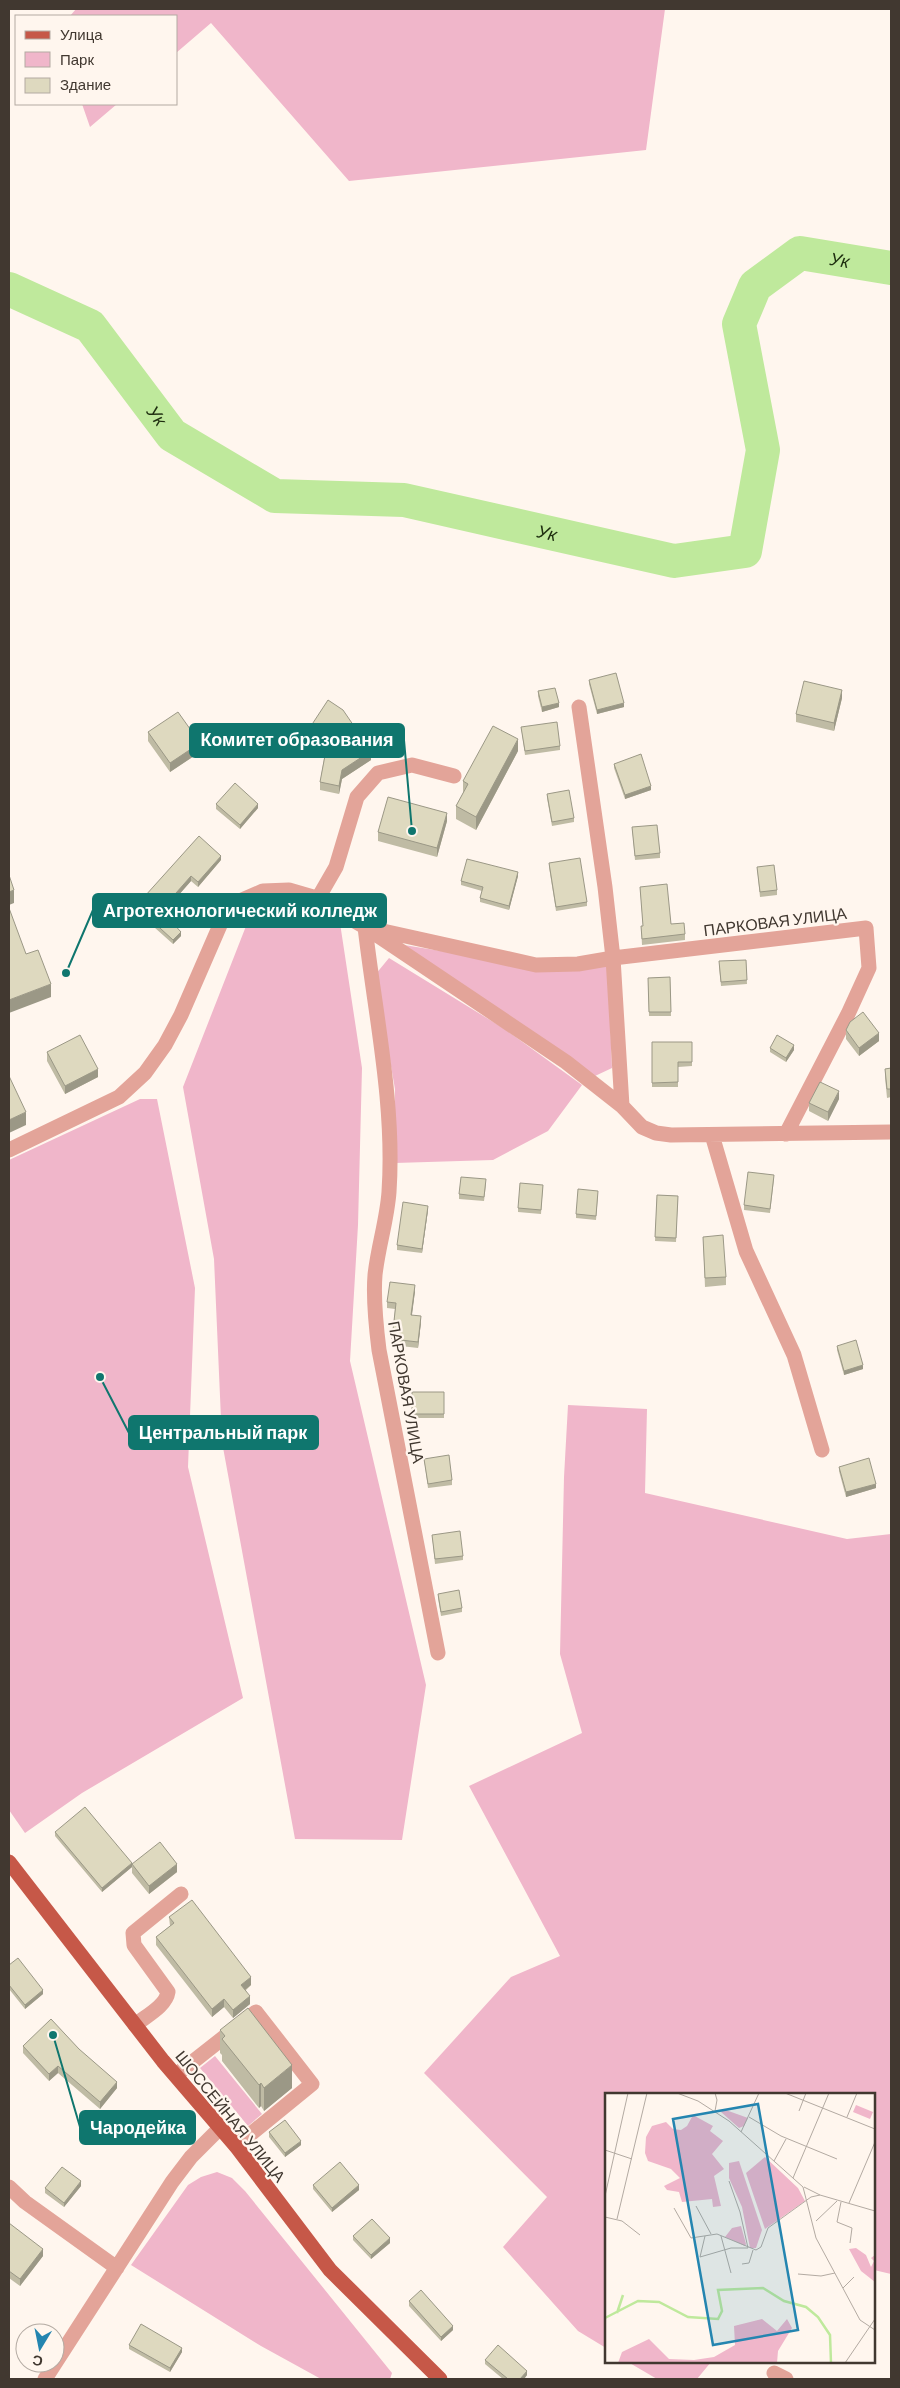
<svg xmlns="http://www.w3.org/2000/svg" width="900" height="2388" viewBox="0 0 900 2388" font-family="Barlow,sans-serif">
<rect width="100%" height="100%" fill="#fff6ee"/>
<path fill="#f0b6ca" d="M76 9H665L646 150 349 181 211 23 176 53V16H70Z
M82 104H117L90 127Z
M277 916 340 923 362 1068 358 1225 350 1361 426 1685 402 1840 295 1839 222 1442 214 1259 183 1087 248 921Z
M404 945 472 956 608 966 612 1068 595 1076Z
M389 958 503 1028 582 1085 548 1131 493 1160 395 1163V1089L375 975Z
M140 1099H157L195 1288 188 1467 243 1698 82 1793 25 1833 9 1810V1160Z
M568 1405 647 1409 645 1493 847 1539 891 1534V2274L874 2270V2094H606V2348L578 2331 503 2247 547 2197 424 2073 511 1977 560 1956 469 1786 582 1733 560 1654 564 1477Z
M215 2056 262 2114 248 2126 200 2068Z
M217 2172 232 2178 245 2191 392 2373 390 2379H321L261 2346 131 2265 188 2185 201 2177Z
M628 2362H711L697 2379H657Z"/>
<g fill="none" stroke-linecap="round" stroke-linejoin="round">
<path stroke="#bfe99c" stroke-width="34" id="s1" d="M9 289 90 326 172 435 275 496 404 500 674 561 745 551 763 450 739 324 755 286 800 253 891 268"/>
<path stroke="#e3a499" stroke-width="15" d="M579 707 605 887 613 958 622 1106
M317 900 336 867 357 797 378 773 412 765 454 776
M712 1135 746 1251 794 1355 822 1450
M9 1150 119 1097 145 1073 165 1045 181 1015 224 916 240 901 263 891 289 890 313 897 365 927 566 1062 622 1106 642 1127 656 1133 671 1135 891 1132
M438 1653 379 1350C376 1326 373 1299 375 1275 378 1247 387 1220 389 1192 395 1104 375 1014 365 927L536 965 578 964 613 958 866 928 869 968 848 1014 786 1134
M135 2025C146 2016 166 2006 168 1992L134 1945 133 1933 181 1894
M176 2075 256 2012 312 2084 236 2146
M9 2187 25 2202 117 2268
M774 2373 786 2379
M45 2379 172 2182 191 2157 220 2128"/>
<path stroke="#c65848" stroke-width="15" d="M9 1862 163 2061 236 2146 330 2270 440 2379"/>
</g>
<path fill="#bfbba4" d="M589 680 624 707 597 714 589 684Z
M538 691 559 707 542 712 538 696Z
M842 698 834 731 796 722V714Z
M521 727 560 746V750L525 755Z
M148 732 200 752 170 772 148 741Z
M307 732 371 760 342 779 339 794 320 790V782L325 753 307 741Z
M518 751 476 830 456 819V806L463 793V781Z
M614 764 651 790 625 799 614 768Z
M547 794 574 818V822L552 826 547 798Z
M216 804 258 808 240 829 216 809Z
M447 821 437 857 378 841V832Z
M632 827 660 853V858L635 860Z
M221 860 198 887 191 881 163 913 181 936 173 944 136 911V906Z
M549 863 587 902V906L556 911 549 867Z
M757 867 777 890V895L760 897Z
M518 876 509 910 480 902V898L482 891 461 885V881Z
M640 887 671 924 685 934V940L642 945 641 926H643Z
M746 960 747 984 721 986 719 966Z
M670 977 671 1016H649L648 978Z
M846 1030 879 1041 859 1056 846 1039Z
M652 1042H692V1066L678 1067V1087H652Z
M770 1048 794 1050 786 1062 770 1052Z
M47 1052 98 1077 65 1094 47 1061Z
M891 1068V1097L887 1098 885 1077V1069Z
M839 1099 828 1121 809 1111V1103Z
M774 1179 770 1213 744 1210V1205Z
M486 1184 484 1201 459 1199V1194Z
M543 1185 541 1214 518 1212V1208Z
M598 1195 596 1220 576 1218V1214Z
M657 1195 678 1196 676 1242 655 1241Z
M428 1210 422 1253 397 1250V1245Z
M703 1237 726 1277V1285L705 1287Z
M415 1291 412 1315 421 1322 418 1348 392 1345 395 1309 387 1308V1302Z
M837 1346 863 1369 844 1375 837 1350Z
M412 1392H444V1418H412Z
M424 1459 452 1480V1485L428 1488Z
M839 1467 876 1488 846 1497 839 1471Z
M432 1535 463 1556V1560L435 1564Z
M438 1594 462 1608V1612L441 1616 438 1598Z
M55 1832 132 1867 102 1892 55 1836Z
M132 1864 177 1872 149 1894 132 1873Z
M169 1917 251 1985 246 1990 250 2004 233 2018 224 2007 212 2017 156 1945V1937L170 1926Z
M9 1965 43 1994 25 2009 9 1989Z
M220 2030 292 2088 264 2111 261 2106 259 2108 222 2061V2055L220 2053Z
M23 2046 117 2088 100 2109 58 2073 49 2081 23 2053Z
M269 2132 301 2145 285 2157 269 2137Z
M313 2185 359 2190 332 2212 313 2189Z
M81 2186 64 2207 45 2193V2188Z
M9 2223 43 2256 20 2286 9 2278Z
M353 2236 390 2243 371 2259 353 2240Z
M409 2301 453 2330 441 2341 409 2306Z
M129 2345 182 2352 170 2372 129 2349Z
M485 2360 527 2375 524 2379H503L485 2364Z"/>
<path fill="#9b9886" d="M842 690V698L834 731V723Z
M559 703V707L542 712V707Z
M624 703V707L597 714V710Z
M518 739V751L476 830V817Z
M200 743V752L170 772V763Z
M371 751V760L342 779 339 794V786L342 770Z
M651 786V790L625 799V795Z
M258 804V808L240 829V825Z
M447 813V821L437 857V848Z
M221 856V860L198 887V882Z
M518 872V876L509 910V906Z
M191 876V881L161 915V910Z
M14 890V903L9 905V892Z
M181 932V936L173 944V940Z
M51 984V997L9 1013V1000Z
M879 1033V1041L859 1056V1048Z
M794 1045V1050L786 1062V1058Z
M98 1069V1077L65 1094V1086Z
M839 1091V1099L828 1121V1112Z
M26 1112V1125L9 1133V1120Z
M428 1206V1210L422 1253V1249Z
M415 1285V1291L411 1321V1315Z
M421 1316V1322L418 1348V1342Z
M863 1365V1369L844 1375V1371Z
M876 1484V1488L846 1497V1492Z
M132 1863V1867L102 1892V1888Z
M177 1864V1872L149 1894V1886Z
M251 1977V1985L241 1993V1985Z
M43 1990V1994L25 2009V2005Z
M250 1996V2004L233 2018V2010Z
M224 1999V2007L212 2017V2009Z
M292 2065V2088L264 2111V2088Z
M58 2066V2073L49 2081V2074Z
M117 2082V2088L100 2109V2102Z
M261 2083V2106L259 2108V2085Z
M301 2141V2145L285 2157V2153Z
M81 2181V2186L64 2207V2203Z
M359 2185V2190L332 2212V2208Z
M390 2238V2243L371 2259V2255Z
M43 2249V2256L20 2286V2279Z
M453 2326V2330L441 2341V2337Z
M182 2348V2352L170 2372V2368Z
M527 2371V2375L524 2379H520Z"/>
<path fill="#ded9bf" stroke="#9b9886" d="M616 673 624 703 597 710 589 680Z
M804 681 842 690 834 723 796 714Z
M555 688 559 703 542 707 538 691Z
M328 700 343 710 371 751 342 770 339 786 320 782 327 745 307 732Z
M178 712 200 743 170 763 148 732Z
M557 722 560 746 525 751 521 727Z
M493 726 518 739 476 817 456 806 468 784 463 781Z
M641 754 651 786 625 795 614 764Z
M235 783 258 804 240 825 216 804Z
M569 790 574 818 552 822 547 794Z
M388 797 447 813 437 848 378 832Z
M657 825 660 853 635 856 632 827Z
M199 836 221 856 198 882 191 876 161 910 181 932 173 940 136 906Z
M580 858 587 902 556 907 549 863Z
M467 859 518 872 509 906 480 898 483 887 461 881Z
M774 865 777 890 760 892 757 867Z
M9 875 14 890 9 892Z
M667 884 671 924 684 923 685 934 642 939 641 926H643L640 887Z
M9 908 26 954 38 950 51 984 9 1000Z
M746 960 747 980 721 982 719 961Z
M670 977 671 1012H649L648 978Z
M863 1012 879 1033 859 1048 846 1030 850 1022Z
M80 1035 98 1069 65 1086 47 1052Z
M777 1035 794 1045 786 1058 770 1048Z
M652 1042H692V1062H678V1082L652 1083Z
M891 1068V1089H887L885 1069Z
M9 1076 26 1112 9 1120Z
M820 1082 839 1091 828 1112 809 1103Z
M748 1172 774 1175 770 1209 744 1205Z
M461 1177 486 1179 484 1197 459 1194Z
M520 1183 543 1185 541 1210 518 1208Z
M578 1189 598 1191 596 1216 576 1214Z
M657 1195 678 1196 676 1238 655 1237Z
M403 1202 428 1206 422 1249 397 1245Z
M723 1235 726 1277 705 1278 703 1237Z
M390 1282 415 1285 411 1315 421 1316 418 1342 392 1339 396 1303 387 1302Z
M856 1340 863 1365 844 1371 837 1346Z
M412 1392H444V1414H412Z
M449 1455 452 1480 428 1484 424 1459Z
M869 1458 876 1484 846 1492 839 1467Z
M460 1531 463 1556 435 1559 432 1535Z
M459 1590 462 1608 441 1612 438 1594Z
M85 1807 132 1863 102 1888 55 1832Z
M160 1842 177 1864 149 1886 132 1864Z
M192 1900 251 1977 241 1985 250 1996 233 2010 224 1999 212 2009 156 1937 174 1923 169 1917Z
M18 1958 43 1990 25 2005 9 1985V1965Z
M248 2008 292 2065 264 2088 261 2083 259 2085 222 2039 225 2036 220 2030Z
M51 2019 79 2049 117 2082 100 2102 58 2066 49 2074 23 2046Z
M285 2120 301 2141 285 2153 269 2132Z
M340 2162 359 2185 332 2208 313 2185Z
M62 2167 81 2181 64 2203 45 2188Z
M372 2219 390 2238 371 2255 353 2236Z
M9 2223 43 2249 20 2279 9 2271Z
M421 2290 453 2326 441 2337 409 2301Z
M141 2324 182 2348 170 2368 129 2345Z
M498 2345 527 2371 520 2379H508L485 2360Z"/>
<g text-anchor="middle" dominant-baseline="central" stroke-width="4.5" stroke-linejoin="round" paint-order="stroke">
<g font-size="16" fill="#413830" stroke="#fff6ee">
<text transform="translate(775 921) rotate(-7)">ПАРКОВАЯ УЛИЦА</text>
<text transform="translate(407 1392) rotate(80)">ПАРКОВАЯ УЛИЦА</text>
<text transform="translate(231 2116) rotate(51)">ШОССЕЙНАЯ УЛИЦА</text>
</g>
<g font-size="18" font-style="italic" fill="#1f2f10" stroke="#fff6ee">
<text stroke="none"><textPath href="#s1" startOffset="1191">Ук</textPath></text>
<text stroke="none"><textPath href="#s1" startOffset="201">Ук</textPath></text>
<text stroke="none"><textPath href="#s1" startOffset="621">Ук</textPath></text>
</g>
</g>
<g transform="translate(605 2093)">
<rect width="270" height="270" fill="#fff6ee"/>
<path d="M251 12 268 19 265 26 248 19ZM118 16 143 25 139 33 134 35 116 19ZM88 22 108 33 105 38 118 48 107 61 119 76 109 83 116 113 108 114 107 106 77 109 74 99 62 97 59 93 75 85 66 76 43 68 40 60 41 44 47 33 61 29 68 36 76 37 82 33ZM160 64 193 95 200 108 160 136 141 80ZM134 68 157 137 151 155H145L137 114 124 85V70ZM136 133 141 151 140 153 120 144 127 135ZM251 155 261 162 266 174 269 168 266 165 270 162V189L256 178 244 156ZM157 226 172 238 182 226 187 235 173 258 172 270H13L17 259 44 246 64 266 89 267 109 264 130 252 129 233Z" fill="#f0b6ca"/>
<path fill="none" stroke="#bfe99c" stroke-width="2.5" d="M12 220 18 202M0 225 33 208 54 209 83 224 113 226 117 218 113 197 158 195 179 208 201 214 213 224 225 242 226 270"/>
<path fill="none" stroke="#b3aaa2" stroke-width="1" d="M72 0 93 8 124 28 198 94 211 145 255 227 270 237M110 0 112 7 110 18M180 0 270 36M194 18 201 0M144 24 176 43 232 66M242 24 252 0M136 39 154 0M0 57 27 66M169 68 181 46M188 85 224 0M199 94 215 102 270 118M0 103 23 0M236 109 232 129 247 135 245 150M244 110 270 49M91 113 106 141M69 115 86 145 112 141 151 157 156 154 163 135 206 104 215 102M0 124 17 128 35 142M12 126 42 0M211 128 232 108M100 143 95 164 126 155H143L135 119 124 88M116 143 126 180M137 171 144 170 148 157M193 181 216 183 230 180M238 195 249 184M240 270 270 226"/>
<path fill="#2485b0" fill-opacity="0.15" stroke="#2485b0" stroke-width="2.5" d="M153 11 193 237 108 252 68 26Z"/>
<rect width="270" height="270" fill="none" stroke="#413830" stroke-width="2.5"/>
</g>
<path fill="none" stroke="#0f766e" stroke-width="2" d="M412 831L404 740M66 973L93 910M100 1377L129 1433M53 2035L80 2127"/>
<g fill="#0f766e" stroke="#fff6ee" stroke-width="2">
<circle cx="412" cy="831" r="5"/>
<circle cx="66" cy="973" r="5"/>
<circle cx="100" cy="1377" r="5"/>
<circle cx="53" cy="2035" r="5"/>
</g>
<g fill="#0f766e" stroke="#0f766e" stroke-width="2">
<rect x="190" y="724" width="214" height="33" rx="5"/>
<rect x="93" y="894" width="293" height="33" rx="5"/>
<rect x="129" y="1416" width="189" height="33" rx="5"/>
<rect x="80" y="2111" width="115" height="33" rx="5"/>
</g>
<g font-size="18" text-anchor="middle" font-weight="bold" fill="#fff">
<text x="297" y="746">Комитет образования</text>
<text x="240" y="917">Агротехнологический колледж</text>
<text x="223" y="1439">Центральный парк</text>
<text x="138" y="2134">Чародейка</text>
</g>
<rect width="900" height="2388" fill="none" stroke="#413830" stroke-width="20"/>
<rect x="15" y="15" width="162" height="90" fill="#fff6ee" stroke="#b3aaa2"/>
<rect x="25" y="31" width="25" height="8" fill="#c65848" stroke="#b3aaa2"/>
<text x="60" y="40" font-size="15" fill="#413830">Улица</text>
<rect x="25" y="52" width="25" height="15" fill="#f0b6ca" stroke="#b3aaa2"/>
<text x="60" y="65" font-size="15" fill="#413830">Парк</text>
<rect x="25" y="78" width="25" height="15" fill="#ded9bf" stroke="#b3aaa2"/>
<text x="60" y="90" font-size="15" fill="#413830">Здание</text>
<g transform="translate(40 2348) rotate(190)"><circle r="24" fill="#fff6ee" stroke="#b3aaa2"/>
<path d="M0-4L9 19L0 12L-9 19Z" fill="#2485b0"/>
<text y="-8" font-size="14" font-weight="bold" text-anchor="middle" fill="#413830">С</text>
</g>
</svg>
